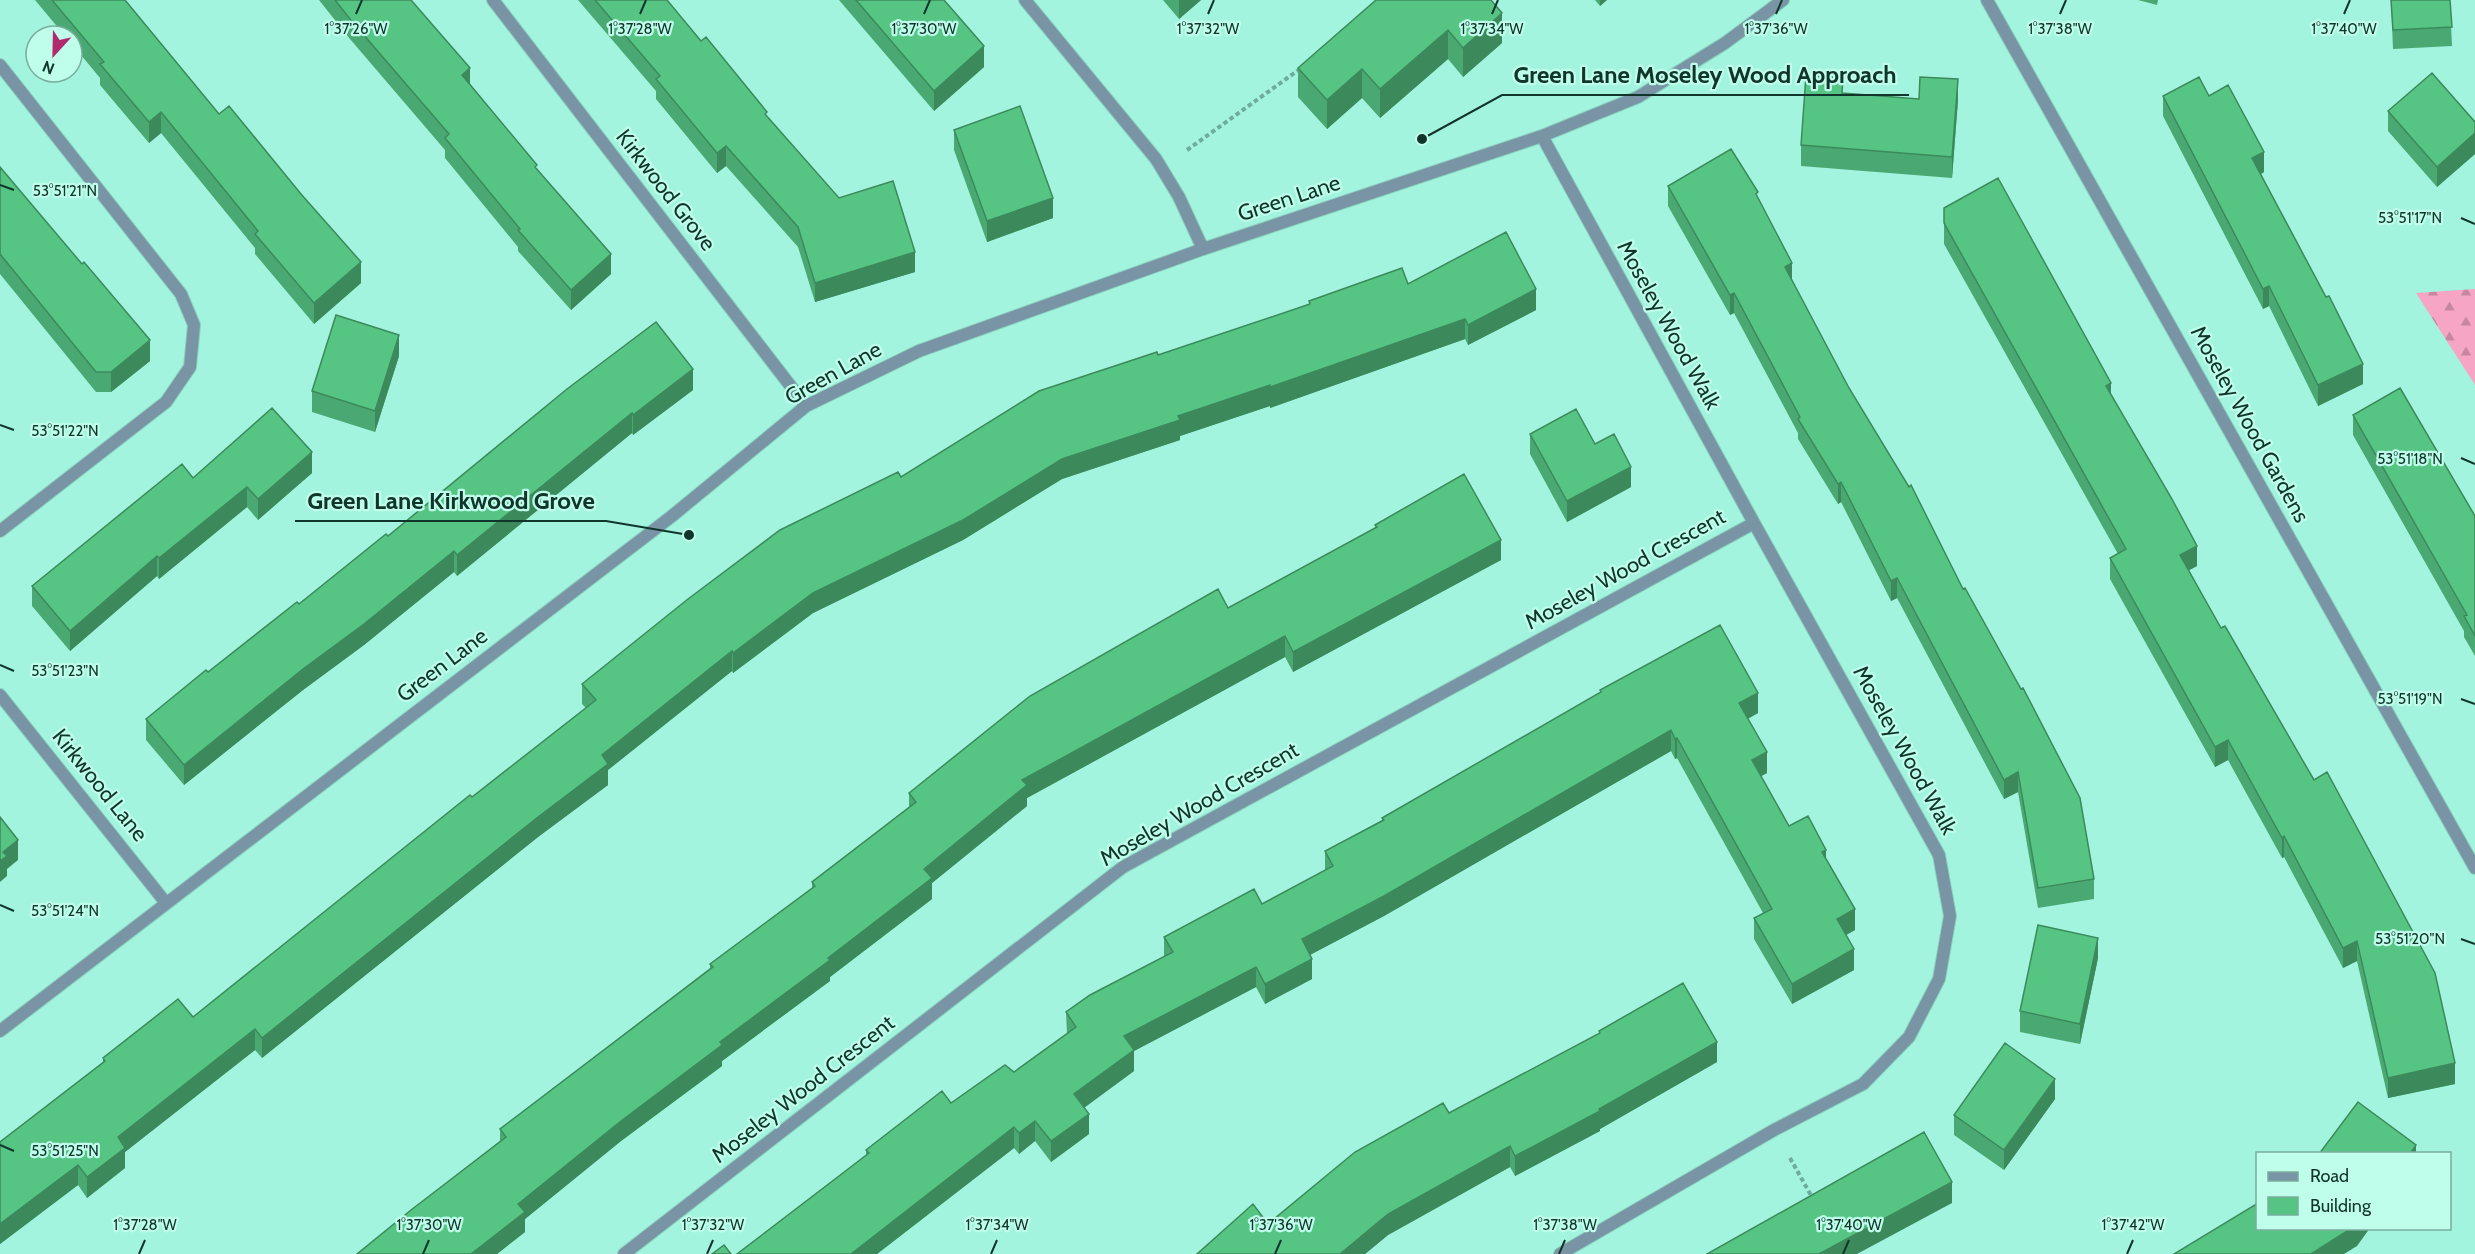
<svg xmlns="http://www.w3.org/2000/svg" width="2475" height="1254" viewBox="0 0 2475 1254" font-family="Cabin,sans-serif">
<defs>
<pattern id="forest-firs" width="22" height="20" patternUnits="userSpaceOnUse" patternTransform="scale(1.5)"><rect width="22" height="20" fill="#f6a5c4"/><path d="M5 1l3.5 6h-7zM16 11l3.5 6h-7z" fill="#c6879f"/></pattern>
</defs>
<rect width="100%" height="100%" fill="#a3f4de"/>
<path fill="url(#forest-firs)" d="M2475 289V385L2416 293Z"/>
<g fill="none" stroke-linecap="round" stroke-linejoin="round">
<g stroke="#89d1be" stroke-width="14">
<path id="street" d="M493 0 806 406
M1025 0 1156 159 1179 197 1203 249
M1987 0 2475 868
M0 65 181 294 194 325 190 367 166 402 0 531
M1542 136 1754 523 1939 855 1950 916 1939 979 1909 1037 1863 1084 1774 1130 1560 1254
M0 695 166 903
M0 1031 672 516 806 406 919 351 1203 249 1542 136 1638 97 1725 43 1783 0
M624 1254 1123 867 1754 523"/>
</g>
<path stroke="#6dad9c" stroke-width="4" stroke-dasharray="4.5 3" stroke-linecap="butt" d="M1187 150 1300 69
M1790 1158 1813 1199"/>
<use href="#street" stroke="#7994a4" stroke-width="12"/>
</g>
<path fill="#4aa972" d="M35 0H125L219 114 361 283 314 324 255 254V248L161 133 149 143 100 85V78L72 44V36H65Z
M319 0H411L470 84 537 170 611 274 571 310 518 251V247L445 158V150L350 39Z
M578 0H667L701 41 839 198 915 272 815 302 798 247 726 166 717 173 656 99V91Z
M839 0H944L984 67 934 111Z
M1163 0H1201L1179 19Z
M1376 0 1502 43 1463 77 1448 59 1380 118 1362 98 1327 129 1298 97V68Z
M1595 0H1607L1600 6Z
M2138 0H2158L2157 5Z
M2391 0H2450L2452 46 2393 49Z
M1843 93 1919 99 1958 100 1952 178 1801 166V145Z
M2163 96H2209L2264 172 2261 174 2363 384 2318 406 2269 306 2263 309 2163 116Z
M2388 111 2475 122V154L2437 187 2388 131Z
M954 130 1053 218 987 242 954 150Z
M0 167 150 361 111 392H96L0 274Z
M1668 186 1758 197 1792 280 2094 879V899L2038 908 2018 792 2004 799 1897 598 1891 601 1841 502 1838 504 1798 439V433L1734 313 1730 315 1668 206Z
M1944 208 2111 395 2197 566 2189 570 2455 1084 2388 1098 2357 961 2343 968 2284 857 2282 858 2228 760 2215 767 2110 579V558L2118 554 1944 244Z
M1408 284 1536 310 1468 345 1465 339 1270 408V406L1180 436V440L1062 479 963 540 813 613 733 673 732 671 608 770V785L538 837 262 1058 255 1050 125 1152V1168L87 1198 78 1185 0 1244V1142L103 1062V1058L193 1017 586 708 582 704V684L901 477 1158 355 1309 304V301Z
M399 356 375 432 312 412V391Z
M567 389 693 390 633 435 632 433 457 576 454 572 364 645 303 690 184 785 146 740V719L388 536Z
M2353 415 2475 516V656L2464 637V631L2353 435Z
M1530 434 1595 444 1631 487 1567 522 1530 454Z
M312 473 258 520 247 507 159 579 157 576 70 651 32 606V586L193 478Z
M1375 525 1501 560 1293 672 1285 657 1027 798V806L932 883V899L830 977V981L722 1061V1066L621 1141 525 1219V1232L497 1254H357L500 1141V1129L710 968V964L812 888V882L909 807V793L1228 608 1375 528Z
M1600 690 1758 713 1748 719 1767 773 1761 776 1789 826 1826 859 1855 930 1846 935 1854 970 1792 1004 1754 939V918L1763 913 1677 758 1675 759 1671 751 1384 916 1310 955 1312 979 1265 1004 1256 987 1134 1051V1071L1084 1108 1089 1134 1051 1162 1035 1141 1019 1154 1014 1148 877 1254H737L866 1155V1150L951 1103 1014 1072 1067 1034 1066 1012 1164 957V937L1262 904 1325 870V851L1382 820V818L1600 693Z
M2098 958 2080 1044 2020 1032V1011Z
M1599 1031 1717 1062 1600 1129V1131L1515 1176 1510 1167 1388 1235 1365 1254H1197L1268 1224 1449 1113 1599 1034Z
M2055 1099 2004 1170 1954 1135V1115Z"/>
<path fill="#3c8a5c" d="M1179 0H1201L1179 19Z
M1600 0H1607L1600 6Z
M1502 13V43L1463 77V48Z
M1448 30V59L1380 118V89Z
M984 46V67L934 111V91Z
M470 68V88L462 75Z
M1362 69V98L1327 129V100Z
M1958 79V100L1952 178V157Z
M161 112V133L149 143V122Z
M2475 133V154L2437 187V167Z
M726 146V166L717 173V153Z
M2264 152V172L2252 179V158Z
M1053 198V218L987 242V221Z
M915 252V272L815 302V283Z
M611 254V274L571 310V290Z
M361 262V283L314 324V303Z
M1792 263V283L1785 267Z
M2269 286V306L2263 309V289Z
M1536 289V310L1468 345V325Z
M1734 293V313L1730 315V295Z
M1465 319V339L1270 408V387Z
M399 335V356L375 432V411Z
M150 340V361L111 392V372Z
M2363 364V384L2318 406V385Z
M693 369V390L633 435V415Z
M2111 383V403L2106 386Z
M1270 385V406L1180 436V440L1062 479 963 540 813 613 733 673V653L813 593 1062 459 1178 416Z
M632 413V433L457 576V555Z
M312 452V473L258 520V499Z
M1631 467V487L1567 522V501Z
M1841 482V502L1838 504V484Z
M247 487V507L159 579V558Z
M1501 540V560L1293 672V652Z
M2197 546V566L2180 575V555Z
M454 551V572L364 645 303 690 184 785V765L303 669Z
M157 556V576L70 651V631Z
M1897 578V598L1891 601V581Z
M1285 636V657L1027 798V806L932 883V899L830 977V981L722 1061V1066L621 1141 525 1219V1232L497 1254H471L518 1204 720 1042 828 958 924 869 1022 780Z
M732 651V671L608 770V785L538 837 262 1058V1038L602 755Z
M1758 693V713L1739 723V703Z
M1671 730V751L1384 916 1302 959V939Z
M1677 738V758L1675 759V739Z
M2228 740V760L2215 767V747Z
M1767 752V773L1752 781V760Z
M2018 772V792L2004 799V780Z
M2284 836V857L2282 858V838Z
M18 840V860L7 869V876L0 882V861L3 852Z
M1826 850V870L1822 852Z
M1855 909V930L1837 940V919Z
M2098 938V958L2080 1044V1024Z
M2357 941V961L2343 968V948Z
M1854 949V970L1792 1004V984Z
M1312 959V979L1265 1004V984Z
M1256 967V987L1134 1051V1071L1074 1115V1094L1124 1036Z
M255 1029V1050L125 1152V1168L87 1198V1177L118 1137Z
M1717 1042V1062L1600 1129V1131L1515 1176V1156Z
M2455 1063V1084L2388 1098V1078Z
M2055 1079V1099L2004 1170V1150Z
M1089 1114V1134L1051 1162V1141Z
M1035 1121V1141L1019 1154V1133Z
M1014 1127V1148L877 1254H851Z
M2416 1145V1154H2410Z
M1510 1146V1167L1388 1235 1365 1254H1340L1388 1214Z
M78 1165V1185L0 1244V1224Z
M1952 1182V1203L1857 1254H1819Z
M2352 1228H2370L2357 1246 2344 1254H2311Z"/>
<path fill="#56c584" stroke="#3c8a5c" stroke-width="1.5" d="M52 0H125L219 114 229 106 301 194 361 262 314 303 255 234 258 231 161 112 149 122 100 64 104 62Z
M335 0H411L470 68 462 75 537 165 535 167 611 254 571 290 518 230 520 229 445 138 449 134 350 19Z
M595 0H667L701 41 706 37 767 112 765 114 839 198 893 181 915 252 815 283 798 227 726 146 717 153 656 79 660 76Z
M856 0H944L984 46 934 91Z
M1376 0H1491L1502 13 1463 48 1448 30 1380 89 1362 69 1327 100 1298 68Z
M2391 0H2450L2452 27 2393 30Z
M2432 73 2475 122V133L2437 167 2388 111Z
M1806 75 1843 78 1842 93 1919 99 1920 77 1958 79 1952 157 1801 145Z
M2199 77 2209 96 2228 85 2264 152 2252 158 2326 297 2329 296 2363 364 2318 385 2269 286 2263 289 2163 96Z
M1020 106 1053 198 987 221 954 130Z
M1731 149 1758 192 1756 194 1792 263 1785 267 1849 388 1909 487 1911 485 1963 589 1965 588 2021 689 2023 688 2080 798 2094 879 2038 888 2018 772 2004 780 1897 578 1891 581 1841 482 1838 484 1798 419 1800 417 1734 293 1730 295 1668 186Z
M0 167 82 264 84 262 150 340 111 372H96L0 254Z
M1998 178 2111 383 2106 386 2172 499 2197 546 2180 555 2221 628 2225 626 2314 780 2327 772 2435 973 2455 1063 2388 1078 2357 941 2343 948 2284 836 2282 838 2228 740 2215 747 2110 558 2126 549 1944 223V208Z
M1506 232 1536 289 1468 325 1465 319 1270 387V385L1178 416 1180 420 1062 459 963 520 813 593 733 653 732 651 602 755 608 764 538 817 262 1038 255 1029 118 1137 125 1148 87 1177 78 1165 0 1224V1142L105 1061 103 1058 178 999 193 1017 470 795 472 797 596 700 582 684 688 599 780 530 898 472 901 477 1039 391 1157 352 1158 355 1310 304 1309 301 1402 268 1408 284Z
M336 315 399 335 375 411 312 391Z
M656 322 693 369 633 415 632 413 457 555 454 551 364 624 303 669 184 765 146 719 206 670 208 672 297 602 299 604 386 534 388 536 567 389Z
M2400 388 2475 516V636L2464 616 2467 615 2353 415Z
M272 408 312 452 258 499 247 487 159 558 157 556 70 631 32 586 182 464 193 478Z
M1576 409 1595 444 1614 434 1631 467 1567 501 1530 434Z
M1464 474 1501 540 1293 652 1285 636 1022 780 1027 785 924 869 932 878 828 958 830 960 720 1042 722 1045 621 1121 518 1204 525 1212 471 1254H357L411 1210 506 1137 500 1129 713 967 710 964 815 886 812 882 916 802 909 793 1030 696 1218 589 1228 608 1377 527 1375 525Z
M1720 625 1758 693 1739 703 1767 752 1752 760 1789 826 1808 816 1826 850 1822 852 1855 909 1837 919 1854 949 1792 984 1754 918 1772 909 1677 738 1675 739 1671 730 1384 896 1302 939 1312 959 1265 984 1256 967 1124 1036 1134 1050 1074 1094 1089 1114 1051 1141 1035 1121 1019 1133 1014 1127 851 1254H737L869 1153 866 1150 942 1091 951 1103 1005 1065 1014 1072 1076 1027 1066 1012 1090 995 1173 952 1164 937 1254 889 1262 904 1333 866 1325 851 1384 820 1382 818 1601 692 1600 690Z
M0 817 18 840 3 852 7 856 0 861Z
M2038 925 2098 938 2080 1024 2020 1011Z
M1683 983 1717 1042 1599 1109 1600 1111 1515 1156 1510 1146 1388 1214 1340 1254H1197L1253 1204 1268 1224 1355 1152 1443 1103 1449 1113 1600 1033 1599 1031Z
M2005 1043 2055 1079 2004 1150 1954 1115Z
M2358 1102 2416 1145 2410 1154H2319Z
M1924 1132 1952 1182 1819 1254H1707Z
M2258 1203V1228H2352L2311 1254H2174Z
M724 1245 731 1254H712Z"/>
<path fill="none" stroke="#11342b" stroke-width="2" d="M356 14 362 0M640 14 646 0M924 14 930 0M1208 14 1214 0M1492 14 1498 0M1776 14 1782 0M2060 14 2066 0M2344 14 2350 0M0 185 14 190M2461 218 2475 224M0 425 14 430M2461 458 2475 464M0 665 14 671M2461 699 2475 704M0 905 14 911M2461 939 2475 944M0 1145 14 1151M139 1254 145 1240M423 1254 429 1240M707 1254 713 1240M991 1254 997 1240M1275 1254 1281 1240M1559 1254 1565 1240M1843 1254 1849 1240M2127 1254 2133 1240"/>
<g text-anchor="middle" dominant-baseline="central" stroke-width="4.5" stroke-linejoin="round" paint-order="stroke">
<g font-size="22" fill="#11342b" stroke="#befeeb">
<text transform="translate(666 190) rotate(52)">Kirkwood Grove</text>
<text transform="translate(1289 198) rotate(-18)">Green Lane</text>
<text transform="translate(1669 325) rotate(61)">Moseley Wood Walk</text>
<text transform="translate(833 373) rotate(-29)">Green Lane</text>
<text transform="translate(2250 424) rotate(61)">Moseley Wood Gardens</text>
<text transform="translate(1625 569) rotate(-29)">Moseley Wood Crescent</text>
<text transform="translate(442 665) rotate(-37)">Green Lane</text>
<text transform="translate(1905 750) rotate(61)">Moseley Wood Walk</text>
<text transform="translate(100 785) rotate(51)">Kirkwood Lane</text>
<text transform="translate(1199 804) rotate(-30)">Moseley Wood Crescent</text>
<text transform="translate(803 1089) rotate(-38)">Moseley Wood Crescent</text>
</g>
</g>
<g font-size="15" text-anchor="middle" fill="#11342b" stroke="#befeeb" stroke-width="4.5" stroke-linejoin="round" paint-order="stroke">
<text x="356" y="34">1°37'26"W</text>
<text x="640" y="34">1°37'28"W</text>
<text x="924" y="34">1°37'30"W</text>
<text x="1208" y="34">1°37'32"W</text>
<text x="1492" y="34">1°37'34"W</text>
<text x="1776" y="34">1°37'36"W</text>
<text x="2060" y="34">1°37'38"W</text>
<text x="2344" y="34">1°37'40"W</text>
<text x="65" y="196">53°51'21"N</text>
<text x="2410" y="223">53°51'17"N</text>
<text x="65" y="436">53°51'22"N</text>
<text x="2410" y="464">53°51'18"N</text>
<text x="65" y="676">53°51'23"N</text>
<text x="2410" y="704">53°51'19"N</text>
<text x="65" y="916">53°51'24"N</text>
<text x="2410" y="944">53°51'20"N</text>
<text x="65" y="1156">53°51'25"N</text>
<text x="145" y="1230">1°37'28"W</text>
<text x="429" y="1230">1°37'30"W</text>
<text x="713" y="1230">1°37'32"W</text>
<text x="997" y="1230">1°37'34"W</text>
<text x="1281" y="1230">1°37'36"W</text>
<text x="1565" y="1230">1°37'38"W</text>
<text x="1849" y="1230">1°37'40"W</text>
<text x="2133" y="1230">1°37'42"W</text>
</g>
<path fill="none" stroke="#11342b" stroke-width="2" d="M1422 139L1502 95H1909M689 535L606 521H295"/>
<g fill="#11342b" stroke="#befeeb" stroke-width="2">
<circle cx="1422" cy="139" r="6"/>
<circle cx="689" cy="535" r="6"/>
</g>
<g font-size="24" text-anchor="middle" font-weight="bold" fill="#11342b" stroke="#befeeb" stroke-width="4.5" stroke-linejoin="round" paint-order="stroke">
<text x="1705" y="83">Green Lane Moseley Wood Approach</text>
<text x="451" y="509">Green Lane Kirkwood Grove</text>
</g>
<rect x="2256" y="1152" width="195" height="78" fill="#befeeb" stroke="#79ad9e" stroke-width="1.5"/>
<rect x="2268" y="1172" width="30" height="9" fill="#7994a4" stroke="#79ad9e" stroke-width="1.5"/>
<text x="2310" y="1182" font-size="18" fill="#11342b">Road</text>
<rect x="2268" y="1197" width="30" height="18" fill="#56c584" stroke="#79ad9e" stroke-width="1.5"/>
<text x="2310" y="1212" font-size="18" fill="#11342b">Building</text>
<g transform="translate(54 54) rotate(202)"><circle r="28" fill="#befeeb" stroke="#79ad9e" stroke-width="1.5"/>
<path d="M0-4.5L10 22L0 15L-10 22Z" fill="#b12a6e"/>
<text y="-9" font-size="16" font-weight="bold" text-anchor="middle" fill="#11342b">N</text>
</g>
</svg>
